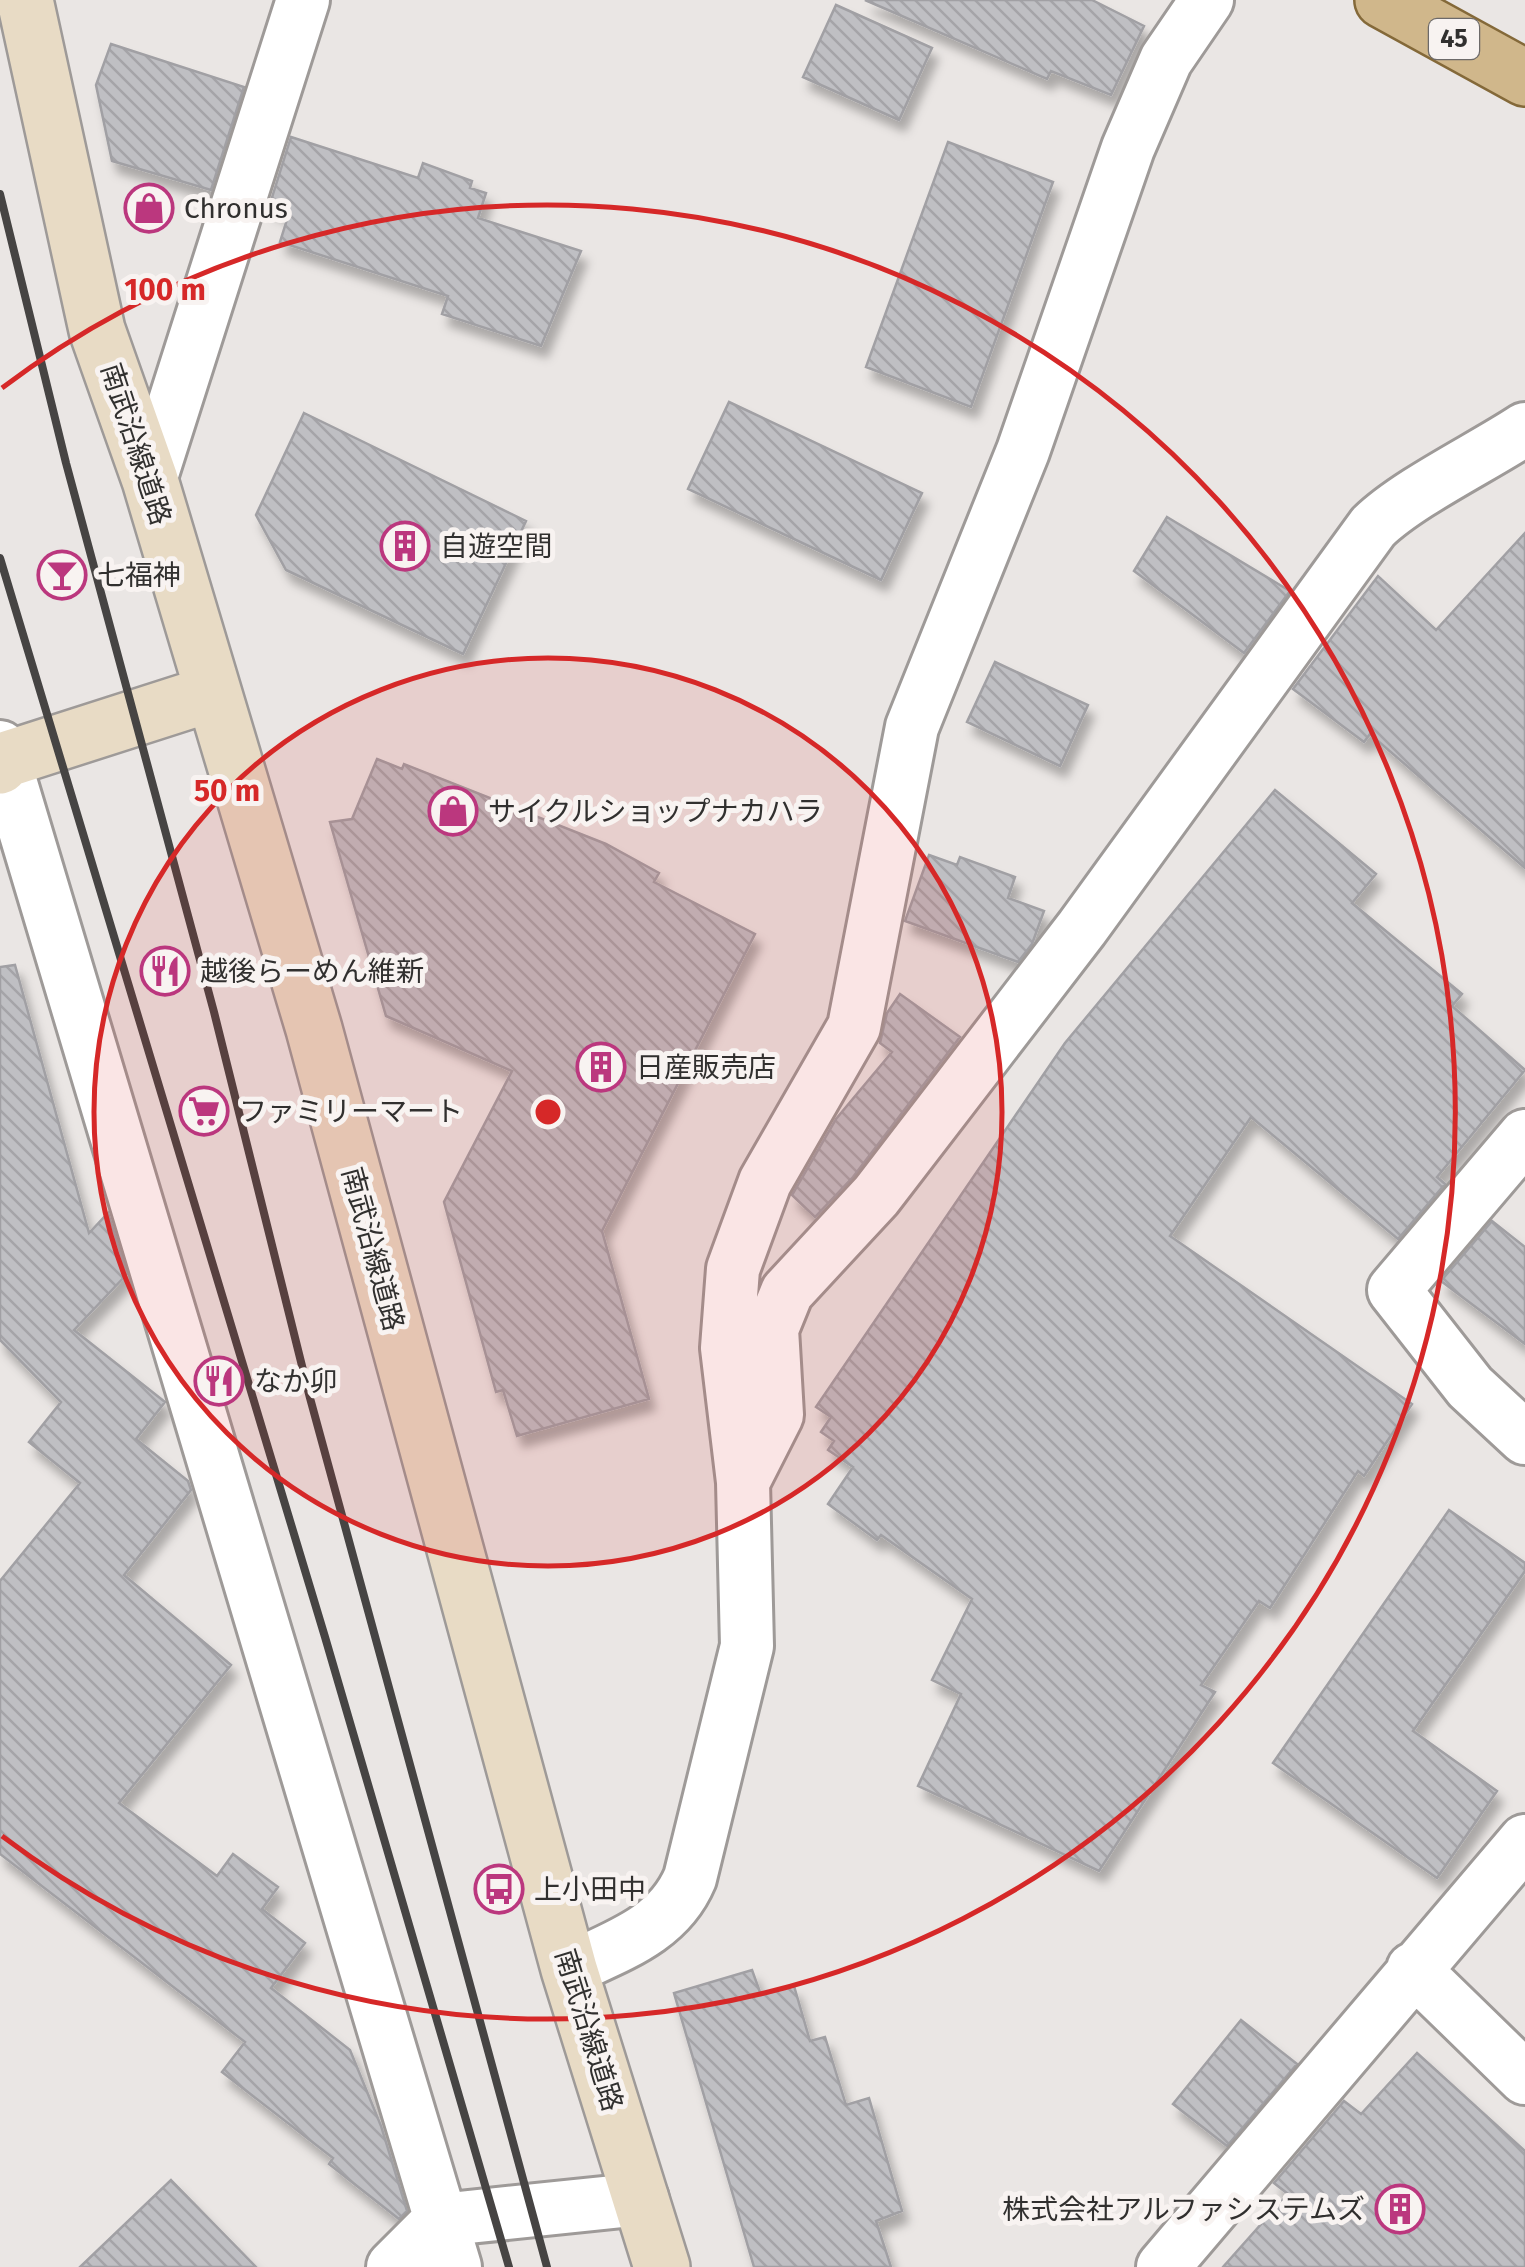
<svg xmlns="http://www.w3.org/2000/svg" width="1525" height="2267" viewBox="0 0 1525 2267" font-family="'Fira Sans','Noto Sans JP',sans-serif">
<defs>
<pattern id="building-back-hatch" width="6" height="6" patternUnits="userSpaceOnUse" patternTransform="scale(2.5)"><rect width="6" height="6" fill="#bfbfc3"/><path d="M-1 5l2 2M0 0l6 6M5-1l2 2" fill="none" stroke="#a5a4a8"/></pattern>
<filter id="shadow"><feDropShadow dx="6" dy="11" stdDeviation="5" flood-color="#0004"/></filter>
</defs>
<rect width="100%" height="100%" fill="#eae6e4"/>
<path fill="url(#building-back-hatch)" stroke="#a1a0a4" stroke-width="2.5" filter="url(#shadow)" d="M865 0H1092L1144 26 1111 95 1051 71 1047 79Z
M836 5 932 48 899 120 803 77Z
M111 44 244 87 211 190 112 161 96 85Z
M291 137 418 178 423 163 472 181 470 188 486 193 478 218 581 251 541 346 442 314 448 296 280 242 289 213 269 207Z
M948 142 1053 182 971 407 866 367Z
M729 402 922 493 881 580 688 489Z
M304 413 526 521 463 654 286 570 256 515Z
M1167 517 1290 591 1244 653 1134 571Z
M1525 533V868L1370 734 1364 742 1293 689 1378 576 1436 630Z
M995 662 1088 705 1060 766 967 722Z
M377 759 402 769 404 764 606 844 659 873 654 882 755 934 602 1231 649 1399 517 1436 503 1390 496 1392 444 1202 512 1071 386 1016 330 822 352 819Z
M1275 790 1376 874 1352 903 1462 994 1452 1006 1525 1070 1437 1177 1445 1184 1398 1239 1251 1117 1170 1236 1412 1404 1364 1476 1358 1471 1270 1608 1259 1601 1201 1685 1215 1692 1099 1871 918 1786 961 1694 932 1680 972 1599 881 1535 877 1540 828 1504 853 1467 828 1450 834 1441 821 1432 831 1417 816 1407 1065 1043Z
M929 855 957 865 960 857 1015 877 1008 898 1044 911 1032 944 1018 962 905 921Z
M15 965 89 1233 108 1213 127 1274 74 1330 165 1402 136 1439 188 1481 191 1490 124 1575 231 1665 119 1803 217 1876 233 1854 278 1887 262 1909 305 1943 271 1988 350 2050 381 2126 407 2211 399 2219 329 2164 333 2158 222 2072 245 2042 0 1854V1581L80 1483 29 1442 61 1402 0 1340V967Z
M900 994 960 1037 853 1177 815 1217 792 1195 836 1119 892 1052 880 1043 887 1013Z
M1492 1221 1525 1247V1344L1441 1281Z
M1449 1510 1525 1563V1571L1413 1731 1497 1791 1437 1878 1273 1763Z
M752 1970 761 1995 794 1986 810 2041 825 2037 846 2105 869 2098 902 2211 876 2221 891 2267H754L674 1993Z
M1241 2020 1297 2064 1227 2146 1173 2104Z
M1417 2053 1525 2151V2267H1223L1288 2194 1274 2183 1344 2101 1361 2114Z
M171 2180 256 2267H80Z"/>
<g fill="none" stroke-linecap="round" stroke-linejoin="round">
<g stroke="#9e9a98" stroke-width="58">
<path id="street" d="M150 480 303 0
M0 747 455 2267
M1525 1136 1394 1290 1470 1387 1525 1438
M743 1482 777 1415 772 1329 787 1292 876 1196 1082 928 1373 527C1408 493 1481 458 1525 429
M569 1969C617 1946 668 1930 690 1878L747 1646 743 1482 727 1348 733 1269 765 1182 854 1027 912 727 1023 451 1128 148 1166 60 1207 0
M1413 1969 1525 2078
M393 2267 440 2220 642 2199
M1163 2267 1525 1841"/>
</g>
<g stroke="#9e9a98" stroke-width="60">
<path id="secondary" d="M25 0 97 330 150 480 314 1029 569 1969 662 2267
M0 766 4 760 213 693"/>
</g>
<g stroke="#846939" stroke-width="60">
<path id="primary" d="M1383 0 1525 78"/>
</g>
<use href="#street" stroke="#fff" stroke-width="52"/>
<use href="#secondary" stroke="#e8dbc5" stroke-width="55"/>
<use href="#primary" stroke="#d0b78b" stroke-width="55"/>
<path stroke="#464443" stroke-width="8" d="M0 194 66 463 214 1012 310 1398 547 2267
M0 558 325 1637 509 2267"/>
</g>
<circle cx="548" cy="1112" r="454" fill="#d62828" fill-opacity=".12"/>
<g fill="none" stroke="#d62828" stroke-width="5">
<circle cx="548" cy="1112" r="454"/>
<path d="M2 388A907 907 0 1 1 2 1836"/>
</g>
<defs>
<g id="shop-ring" transform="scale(2.5)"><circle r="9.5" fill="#f8f3f1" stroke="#bb377e" stroke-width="1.5"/><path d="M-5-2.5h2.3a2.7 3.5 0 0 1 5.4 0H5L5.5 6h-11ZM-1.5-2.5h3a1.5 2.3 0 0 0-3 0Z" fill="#bb377e"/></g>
<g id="building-ring" transform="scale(2.5)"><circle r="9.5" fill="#f8f3f1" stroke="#bb377e" stroke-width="1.5"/><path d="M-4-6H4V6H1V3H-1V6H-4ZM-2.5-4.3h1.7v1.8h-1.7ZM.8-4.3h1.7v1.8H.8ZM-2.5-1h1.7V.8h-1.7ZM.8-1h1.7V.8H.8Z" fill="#bb377e"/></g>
<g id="bar-ring" transform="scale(2.5)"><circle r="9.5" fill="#f8f3f1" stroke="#bb377e" stroke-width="1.5"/><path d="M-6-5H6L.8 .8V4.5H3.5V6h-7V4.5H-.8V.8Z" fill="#bb377e"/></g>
<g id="restaurant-ring" transform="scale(2.5)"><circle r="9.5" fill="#f8f3f1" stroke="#bb377e" stroke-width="1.5"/><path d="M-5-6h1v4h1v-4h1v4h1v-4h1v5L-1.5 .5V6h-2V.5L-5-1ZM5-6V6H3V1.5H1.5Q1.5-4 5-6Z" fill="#bb377e"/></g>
<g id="supermarket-ring" transform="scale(2.5)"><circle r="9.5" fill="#f8f3f1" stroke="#bb377e" stroke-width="1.5"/><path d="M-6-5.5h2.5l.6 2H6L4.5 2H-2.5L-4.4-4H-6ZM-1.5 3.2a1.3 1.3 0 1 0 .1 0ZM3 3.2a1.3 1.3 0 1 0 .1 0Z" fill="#bb377e"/></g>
<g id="bus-ring" transform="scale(2.5)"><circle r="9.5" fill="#f8f3f1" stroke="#bb377e" stroke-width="1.5"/><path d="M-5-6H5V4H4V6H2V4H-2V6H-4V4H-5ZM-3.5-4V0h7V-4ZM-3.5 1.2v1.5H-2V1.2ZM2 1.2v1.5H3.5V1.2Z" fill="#bb377e"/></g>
</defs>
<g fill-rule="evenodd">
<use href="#shop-ring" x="149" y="208"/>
<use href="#building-ring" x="405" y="546"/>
<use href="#bar-ring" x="62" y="575"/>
<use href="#shop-ring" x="453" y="811"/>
<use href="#restaurant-ring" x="165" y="971"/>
<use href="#building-ring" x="601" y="1067"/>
<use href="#supermarket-ring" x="204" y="1111"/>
<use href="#restaurant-ring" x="219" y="1381"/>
<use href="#bus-ring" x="499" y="1889"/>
<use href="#building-ring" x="1400" y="2209"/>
</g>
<g text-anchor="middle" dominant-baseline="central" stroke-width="10" stroke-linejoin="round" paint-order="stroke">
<rect fill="#f8f3f1" stroke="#6d6a69" stroke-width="2.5" x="1429" y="19" width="50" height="40" rx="8"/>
<g font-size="25" font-weight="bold" fill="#31302f">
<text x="1454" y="39">45</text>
</g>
<g font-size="28" fill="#31302f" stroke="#f8f3f1" text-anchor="start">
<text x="184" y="208">Chronus</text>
<text x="440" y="546">自遊空間</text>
<text x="97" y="575">七福神</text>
<text x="488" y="811">サイクルショップナカハラ</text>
<text x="200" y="971">越後らーめん維新</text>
<text x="636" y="1067">日産販売店</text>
<text x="239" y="1111">ファミリーマート</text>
<text x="254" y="1381">なか卯</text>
<text x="534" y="1889">上小田中</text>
<text x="1365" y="2209" text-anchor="end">株式会社アルファシステムズ</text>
</g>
<g font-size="28" fill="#31302f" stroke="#f8f3f1">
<text transform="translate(136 444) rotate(72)">南武沿線道路</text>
<text transform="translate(373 1249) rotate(75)">南武沿線道路</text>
<text transform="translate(589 2030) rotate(73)">南武沿線道路</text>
</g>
</g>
<circle cx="548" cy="1112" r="15" fill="#d62828" stroke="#f8f3f1" stroke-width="5"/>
<g font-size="30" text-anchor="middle" font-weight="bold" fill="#d62828" stroke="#f8f3f1" stroke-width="10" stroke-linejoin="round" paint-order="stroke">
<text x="165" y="300">100 m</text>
<text x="227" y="801">50 m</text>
</g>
</svg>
